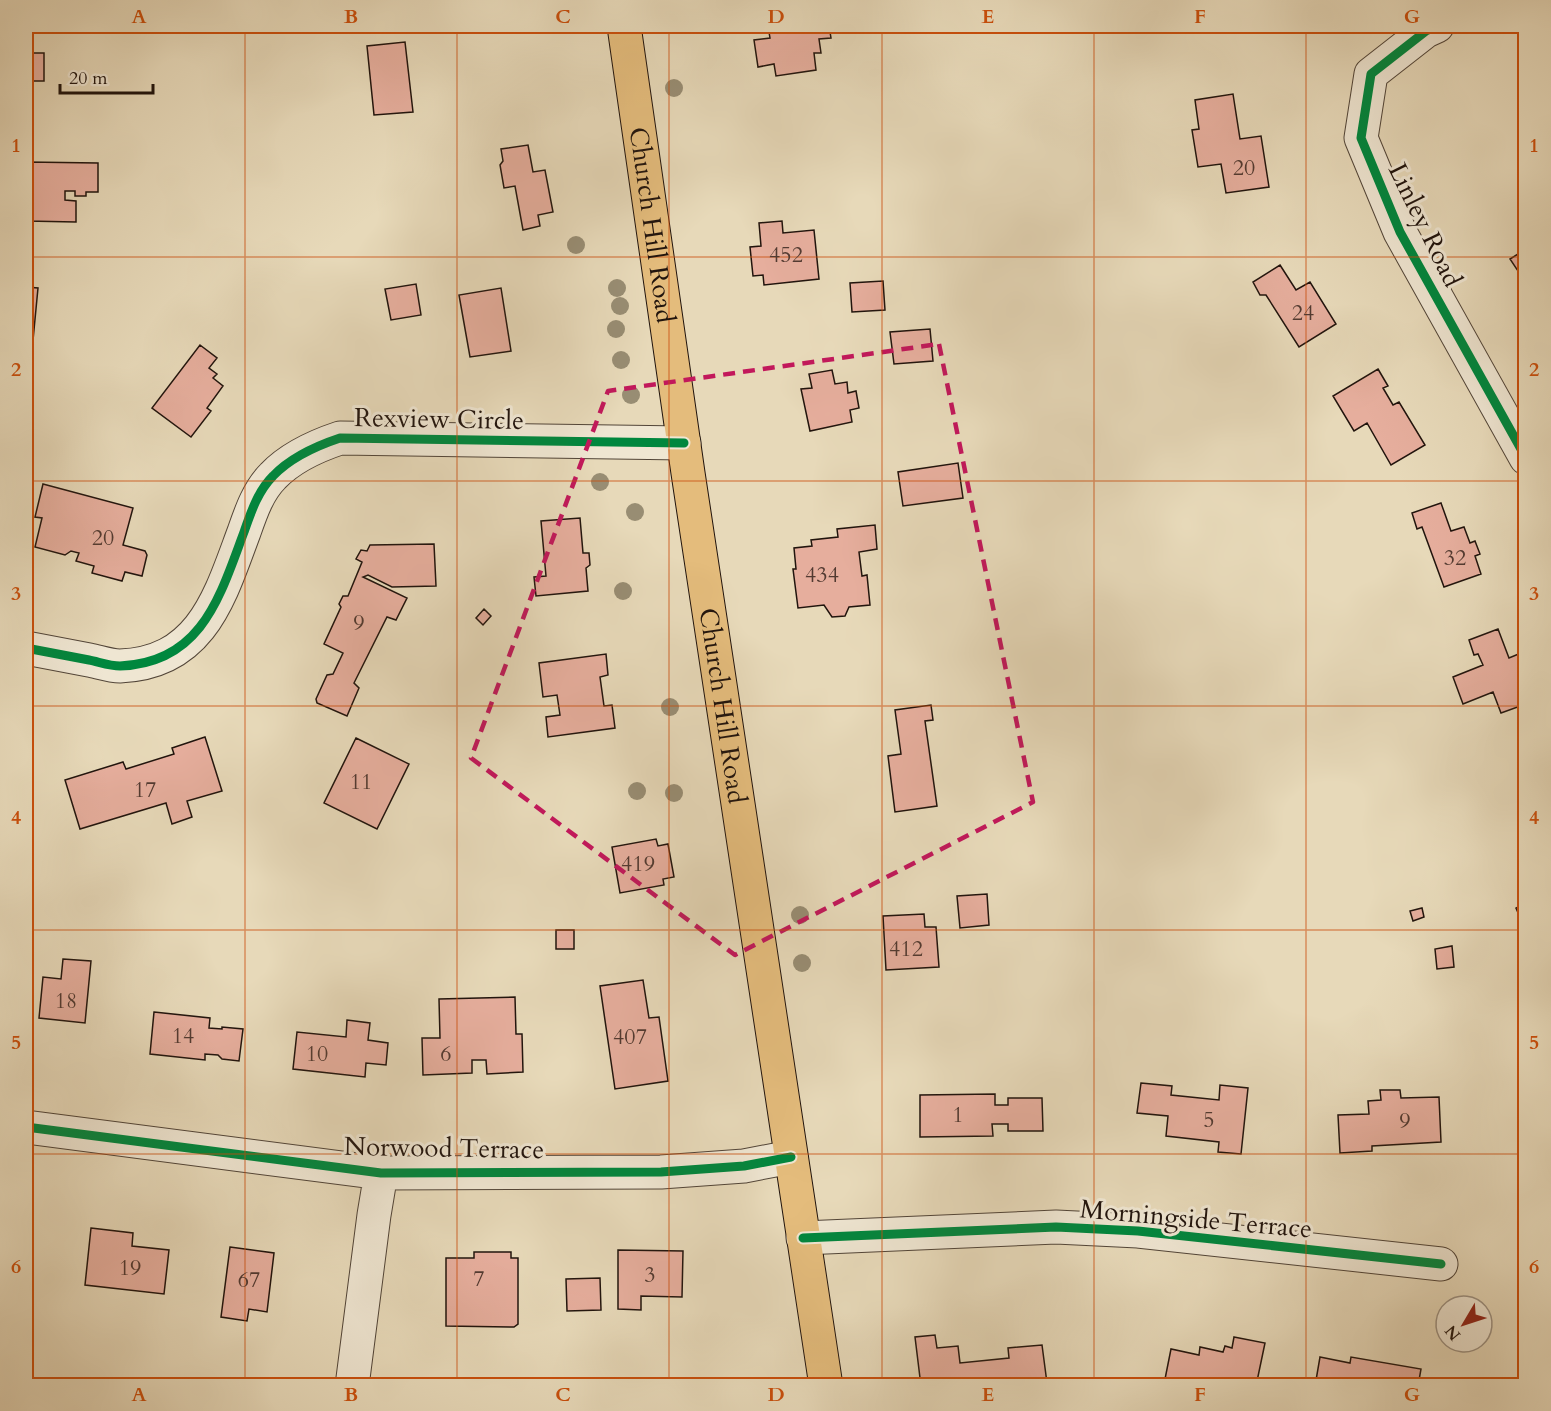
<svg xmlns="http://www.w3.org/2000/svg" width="1551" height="1411" viewBox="0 0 1551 1411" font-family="Cardo,serif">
<rect width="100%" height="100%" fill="#e7d9b9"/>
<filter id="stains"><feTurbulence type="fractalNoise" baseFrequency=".00333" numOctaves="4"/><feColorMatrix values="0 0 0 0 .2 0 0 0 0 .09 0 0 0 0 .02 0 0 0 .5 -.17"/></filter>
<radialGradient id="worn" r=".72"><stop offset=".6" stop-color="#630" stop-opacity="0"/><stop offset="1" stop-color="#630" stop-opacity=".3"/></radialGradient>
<path fill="#e6ae9d" stroke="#21140d" stroke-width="1.5" d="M768 26H829L831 38 819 39 821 53H814L816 70 776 76 774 64 758 67 754 40 770 38Z
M405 42 413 112 374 115 367 46Z
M26 53H44V81H26Z
M1233 94 1240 139 1261 136 1269 187 1226 193 1221 164 1198 167 1192 130 1199 129 1195 100Z
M528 145 533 172 545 170 553 212 538 215 540 226 523 230 515 186 504 188 500 165 503 161 501 149Z
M26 162 98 163V192H86V196H75V191H65V200L76 201V222L26 221Z
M782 221 783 233 814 230 819 279 764 285 763 275 753 276 750 247 761 246 759 223Z
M1526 249V283L1510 259Z
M1280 265 1296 290 1310 282 1336 324 1299 347 1266 295H1260L1253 282Z
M883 281 885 310 852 312 850 283Z
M416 284 421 315 391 320 385 289Z
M26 287 38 288 29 382H26Z
M501 288 511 351 470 357 459 295Z
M930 329 933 361 894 364 890 332Z
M200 345 217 358 209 368 217 374 213 378 223 386 207 408 211 411 191 437 152 408Z
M1378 369 1388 386 1383 388 1393 405 1399 402 1425 445 1391 465 1367 423 1354 431 1333 396Z
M832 370 835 384 847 382 848 393 856 391 859 408 850 410 852 422 810 431 801 389 812 388 809 374Z
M958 463 963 498 903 506 898 472Z
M43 484 133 508 123 545 145 551 147 555 142 576 125 572 122 581 92 573 94 566 76 561 79 553 71 551 65 555 35 547 42 518 35 517Z
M1441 503 1451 531 1464 527 1470 543 1475 541 1480 554 1475 556 1481 574 1444 587 1422 527 1417 529 1412 513Z
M580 518 583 553H589L590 565 586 568 588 591 536 596 534 577 546 576 541 521Z
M875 525 877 549 859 552 862 576 867 575 870 605 849 607 845 616 832 617 824 605 798 608 793 569H796L794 548 812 546 811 540 838 537 837 529Z
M434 544 436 586 392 587 368 575 363 577 407 598 396 620 387 617 354 683 359 688 347 716 317 703 316 699 327 675 333 674 343 653 324 644 341 607 339 604 343 596H348L362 562 356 559 361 550 367 551 370 545Z
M484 609 491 616 483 625 476 618Z
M1498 629 1509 658 1521 653 1526 664V704L1501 713 1493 692 1463 704 1453 677 1483 665 1478 654 1474 655 1469 640Z
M606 654 608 675 600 677 604 706 612 705 615 728 548 737 546 717 560 715 557 695 543 697 539 663Z
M931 705 933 720 925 721 937 806 895 812 888 756 901 754 895 710Z
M205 737 222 791 187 801 192 817 172 824 166 803 80 829 65 780 123 762 126 769 174 754 172 748Z
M356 738 409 764 377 829 324 803Z
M656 839 658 846 668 844 674 877 663 879 664 885 620 893 612 847Z
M987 894 989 925 960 928 957 896Z
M1526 903V920L1522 922 1516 908Z
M1422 908 1424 917 1413 921 1410 911Z
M924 914 925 927H936L939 967 886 970 883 916Z
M556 930H574V949H556Z
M1452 946 1454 967 1437 969 1435 949Z
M63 959 91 961 85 1023 39 1018 43 977 61 979Z
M643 980 649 1018 659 1017 668 1081 615 1089 600 986Z
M515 997 516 1034H522L523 1072 487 1074 486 1060H472V1073L423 1075 422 1038H440L439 999Z
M154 1012 210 1018 209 1028 222 1029V1027L243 1029 239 1061 222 1059 218 1055 205 1054V1060L150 1054Z
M347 1020 370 1023 368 1040 388 1043 386 1065 366 1063 365 1077 293 1069 297 1032 346 1037Z
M1141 1083 1172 1086 1171 1095 1219 1100 1220 1085 1248 1088 1241 1154 1218 1152 1219 1142 1166 1136 1168 1116 1137 1113Z
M1380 1090H1400L1401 1098 1439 1097 1441 1142 1372 1146V1151L1340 1153 1338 1115 1369 1114 1368 1101 1381 1100Z
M995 1094V1105H1008V1098H1042L1043 1131H1008V1124H992L993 1136 920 1137V1095Z
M91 1228 133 1233 132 1246 169 1250 164 1294 85 1285Z
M26 1229 29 1230 26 1250Z
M230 1247 274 1253 267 1312 249 1309 247 1321 221 1317Z
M618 1250 683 1251 682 1297 641 1296V1310L618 1309Z
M474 1252H511V1258H518V1324L514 1327 446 1326V1258H474Z
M600 1278 601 1310 567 1311 566 1279Z
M935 1335 937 1348 958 1346 960 1363 1009 1358 1008 1348 1042 1345 1047 1383 1027 1386H921L915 1337Z
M1234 1337 1265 1343 1256 1386 1164 1384 1171 1349 1199 1355 1200 1347 1223 1352 1225 1346 1232 1348Z
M1320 1357 1350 1363 1351 1357 1421 1369 1418 1386H1315Z"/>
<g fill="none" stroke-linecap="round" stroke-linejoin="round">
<g stroke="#524538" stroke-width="35">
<path id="minor" d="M1437 26 1426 31 1371 74 1361 138 1400 232 1526 458
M26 648C47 652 68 656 89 660 99 662 110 666 120 666 202 663 220 596 244 532 251 512 258 491 273 476 291 457 316 446 340 438L684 443
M26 1127 381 1173 661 1172 744 1166 791 1157
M803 1238 1056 1227 1138 1231 1441 1264
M352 1386 374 1215 381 1173"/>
</g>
<g stroke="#21140d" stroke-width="35">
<g id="major">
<path id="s1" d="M624 26 688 473 826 1386"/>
</g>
</g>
<use href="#minor" stroke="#efe6d2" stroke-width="33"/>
<use href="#major" stroke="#e4bc7c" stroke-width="33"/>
<g stroke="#efe6d2" stroke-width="13">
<path id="cycleway" d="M1437 26 1426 31 1371 74 1361 138 1400 232 1526 458
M26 648C47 652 68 656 89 660 99 662 110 666 120 666 202 663 220 596 244 532 251 512 258 491 273 476 291 457 316 446 340 438L684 443
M26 1127 381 1173 661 1172 744 1166 791 1157
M803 1238 1056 1227 1138 1231 1441 1264"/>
</g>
<use href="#cycleway" stroke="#00873e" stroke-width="9"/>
</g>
<g fill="#988d73">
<circle cx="674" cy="88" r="9"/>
<circle cx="576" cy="245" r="9"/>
<circle cx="617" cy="288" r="9"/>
<circle cx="620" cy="306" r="9"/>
<circle cx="616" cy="329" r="9"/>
<circle cx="621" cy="360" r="9"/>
<circle cx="631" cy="395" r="9"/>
<circle cx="600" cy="482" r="9"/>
<circle cx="635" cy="512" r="9"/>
<circle cx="623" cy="591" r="9"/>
<circle cx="670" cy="707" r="9"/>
<circle cx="637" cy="791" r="9"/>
<circle cx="674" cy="793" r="9"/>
<circle cx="800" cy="915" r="9"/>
<circle cx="802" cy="963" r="9"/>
</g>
<path fill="none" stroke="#c2185b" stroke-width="4.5" stroke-dasharray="12 8" stroke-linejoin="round" d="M939 344 1033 802 735 955 471 758 608 391Z"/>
<path fill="none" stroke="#ca4f0c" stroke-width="1.5" stroke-opacity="0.55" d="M245 26V1386M457 26V1386M669 26V1386M882 26V1386M1094 26V1386M1306 26V1386M26 257H1526M26 481H1526M26 706H1526M26 930H1526M26 1154H1526"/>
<g text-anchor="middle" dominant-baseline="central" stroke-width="6" stroke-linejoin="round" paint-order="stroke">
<g font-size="22" fill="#523a31">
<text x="1244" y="168">20</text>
<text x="786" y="255">452</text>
<text x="1303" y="313">24</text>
<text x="103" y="538">20</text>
<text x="1455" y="558">32</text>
<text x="822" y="575">434</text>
<text x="359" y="623">9</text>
<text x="361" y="782">11</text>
<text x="145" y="790">17</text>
<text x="638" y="864">419</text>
<text x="906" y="949">412</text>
<text x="66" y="1001">18</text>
<text x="183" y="1036">14</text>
<text x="630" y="1037">407</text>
<text x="317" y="1054">10</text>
<text x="446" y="1054">6</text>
<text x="958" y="1115">1</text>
<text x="1209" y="1120">5</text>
<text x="1405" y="1121">9</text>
<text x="130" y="1268">19</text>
<text x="650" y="1275">3</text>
<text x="479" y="1279">7</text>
<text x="249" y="1280">67</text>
</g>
<g font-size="26" fill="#21140d" stroke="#efe6d2">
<text stroke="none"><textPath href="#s1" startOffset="201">Church Hill Road</textPath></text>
<text transform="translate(1425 225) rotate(64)">Linley Road</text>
<text transform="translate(439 419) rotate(1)">Rexview Circle</text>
<text stroke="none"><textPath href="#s1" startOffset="687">Church Hill Road</textPath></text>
<text transform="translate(444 1148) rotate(1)">Norwood Terrace</text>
<text transform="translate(1196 1219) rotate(5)">Morningside Terrace</text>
</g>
</g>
<rect width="1551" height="1411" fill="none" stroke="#e7d9b9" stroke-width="66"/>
<g transform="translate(1464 1324) rotate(231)"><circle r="28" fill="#efe6d2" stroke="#9d9283" stroke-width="1.5"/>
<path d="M0-4.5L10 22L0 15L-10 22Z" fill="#8f2418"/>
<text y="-9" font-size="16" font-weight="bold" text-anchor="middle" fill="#21140d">N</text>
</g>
<path d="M60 84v9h93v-9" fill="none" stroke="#21140d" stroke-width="3"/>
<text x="69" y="84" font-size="18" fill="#21140d" stroke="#efe6d2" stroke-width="4.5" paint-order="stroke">20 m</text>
<rect x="33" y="33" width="1485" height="1345" fill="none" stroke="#ca4f0c" stroke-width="2"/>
<g font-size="20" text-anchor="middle" font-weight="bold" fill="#ca4f0c">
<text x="139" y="23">A</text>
<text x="351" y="23">B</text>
<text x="563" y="23">C</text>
<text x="776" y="23">D</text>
<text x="988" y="23">E</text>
<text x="1200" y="23">F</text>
<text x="1412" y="23">G</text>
<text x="16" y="152">1</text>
<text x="1534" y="152">1</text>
<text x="16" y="376">2</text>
<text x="1534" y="376">2</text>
<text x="16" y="600">3</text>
<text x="1534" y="600">3</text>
<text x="16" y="824">4</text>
<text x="1534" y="824">4</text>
<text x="16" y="1049">5</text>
<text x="1534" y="1049">5</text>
<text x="16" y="1273">6</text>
<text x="1534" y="1273">6</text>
<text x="139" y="1401">A</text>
<text x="351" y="1401">B</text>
<text x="563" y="1401">C</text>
<text x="776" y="1401">D</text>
<text x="988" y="1401">E</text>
<text x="1200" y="1401">F</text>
<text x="1412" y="1401">G</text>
</g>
<rect width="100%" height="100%" filter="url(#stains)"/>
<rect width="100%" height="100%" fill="url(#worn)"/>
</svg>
